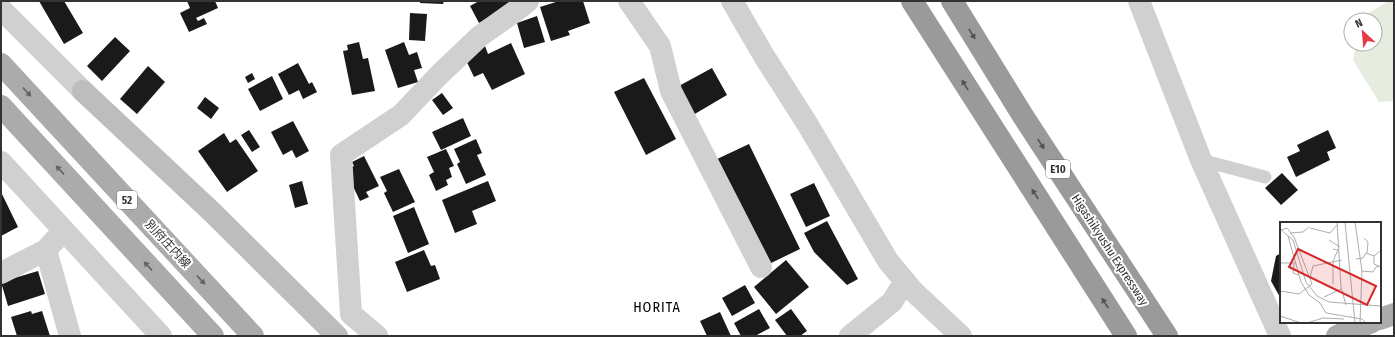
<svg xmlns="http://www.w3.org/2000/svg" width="1395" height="337" viewBox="0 0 1395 337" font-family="'Fira Sans Condensed','Noto Sans JP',sans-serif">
<rect width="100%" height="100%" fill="#fff"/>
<path fill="#e6ecdf" d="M1389 1H1394V101L1379 102 1353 60 1356 44H1375V20H1360V18Z"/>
<path fill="#1a1a1a" d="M39 1H64L83 33 64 44Z
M187 1H215L218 8 196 18 198 21 204 18 207 24 189 32 180 13 190 8Z
M420 1H444L443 4 420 3Z
M479 1H519L479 23 470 6Z
M559 1H583L590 23 568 31 570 35 551 41 540 7Z
M410 13 427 14 425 41 409 40Z
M537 16 545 42 524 48 517 23Z
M115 37 130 51 102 81 87 66Z
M359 42 363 59 368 58 375 91 352 95 343 51 348 50 347 45Z
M404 42 409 55 417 52 422 68 414 70 418 82 398 88 385 50Z
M511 43 525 74 492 90 483 73 474 77 464 56 485 46 488 54Z
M298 63 309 84 312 82 317 92 303 99 299 90 289 95 278 74Z
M148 66 165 82 137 114 120 99Z
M712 68 727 95 693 115 677 87Z
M252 73 255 79 248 83 245 77Z
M272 76 283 99 260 111 248 89Z
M644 78 676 139 646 155 614 92Z
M442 93 453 108 443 115 432 100Z
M205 97 219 108 211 119 197 108Z
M463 118 471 136 441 150 432 132Z
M293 121 309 151 296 158 292 150 283 155 271 132Z
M249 130 260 147 252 152 241 135Z
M1328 130 1336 148 1327 152 1330 160 1296 177 1287 157 1300 151 1297 145Z
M224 133 230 143 236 139 258 171 227 192 198 151Z
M476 139 482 153 477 155 486 175 466 184 457 164 460 162 454 149Z
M749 144 800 249 767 265 715 160Z
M446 149 454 166 449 168 452 177 446 180 448 185 436 191 429 175 434 172 427 157Z
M364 156 379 186 366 192 369 197 360 201 349 178V168L354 166 352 162Z
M399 169 415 202 393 212 384 193 387 191 380 177Z
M1282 173 1298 190 1281 205 1265 188Z
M302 181 308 204 295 208 289 185Z
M488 181 496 201 472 211 477 224 455 233 442 200Z
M814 183 830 216 806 227 790 194Z
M1 192 18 227 1 236Z
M414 207 429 244 408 253 393 216Z
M827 221 858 279 847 285 814 252 804 233Z
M424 250 431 266 435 265 440 279 407 292 395 262Z
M1281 253V299L1271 281 1276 256Z
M786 260 809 287 776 314 754 287Z
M38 271 45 294 8 306 1 282Z
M745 285 755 303 732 316 722 298Z
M759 309 770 328 755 336H741L734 323Z
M791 309 807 331 800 336H787L775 320Z
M31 311 32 314 42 311 50 336H17L11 317Z
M720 312 731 336H707L700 321Z"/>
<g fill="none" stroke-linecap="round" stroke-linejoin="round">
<path stroke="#d0d0d0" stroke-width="13" d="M1201 160 1265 177"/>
<path stroke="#d0d0d0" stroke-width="22" d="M629 1 660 46 671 91 761 267
M732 1 764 56 808 125 888 261 913 291 961 336
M1139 1 1201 160 1280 336
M1 9 83 91
M1 162 161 336
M46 250 70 336
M1 273 46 250 56 239
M377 336 351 314 341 155 401 115 438 76 480 36 521 7 528 1
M850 336 892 302 905 281"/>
<path stroke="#bdbdbd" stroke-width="22" d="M83 91 213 213 337 336"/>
<path stroke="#ababab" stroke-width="22" d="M1 64 253 336
M1 106 213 336
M1380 319 1394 314
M1337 336 1372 322"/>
<path stroke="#9a9a9a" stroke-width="22" d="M912 1 1126 336
M952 1 1023 116 1167 336"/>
</g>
<defs><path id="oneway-solid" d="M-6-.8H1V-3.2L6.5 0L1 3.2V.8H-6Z"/></defs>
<g fill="#525252">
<use href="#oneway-solid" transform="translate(972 34) rotate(58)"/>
<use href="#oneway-solid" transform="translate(965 85) rotate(-122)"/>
<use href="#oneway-solid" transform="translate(1041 144) rotate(57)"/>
<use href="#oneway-solid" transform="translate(1035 194) rotate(-123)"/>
<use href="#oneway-solid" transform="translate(1105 303) rotate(-123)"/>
</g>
<g fill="#636363">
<use href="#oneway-solid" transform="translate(27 92) rotate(47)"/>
<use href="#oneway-solid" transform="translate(60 170) rotate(-133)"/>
<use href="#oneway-solid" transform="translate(148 266) rotate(-133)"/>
<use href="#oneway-solid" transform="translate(201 280) rotate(47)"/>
</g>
<g text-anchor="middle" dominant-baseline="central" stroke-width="4" stroke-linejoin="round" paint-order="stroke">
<g fill="#fff" stroke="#707070" stroke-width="1">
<rect x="1046" y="160" width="24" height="18" rx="3"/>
<rect x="117" y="191" width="20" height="18" rx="3"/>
</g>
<g font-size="11" font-weight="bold" fill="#333">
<text x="1058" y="169">E10</text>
<text x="127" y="200">52</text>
</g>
<g font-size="12" fill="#333" stroke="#fff">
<text transform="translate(168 244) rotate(47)">別府庄内線</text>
<text transform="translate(1110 250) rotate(57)">Higashikyushu Expressway</text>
</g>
<g font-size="14" letter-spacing="1" fill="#000" stroke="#fff">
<text x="657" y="307">HORITA</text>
</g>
</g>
<g transform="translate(1280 222)">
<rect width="101" height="101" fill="#fff"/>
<path fill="none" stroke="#adadad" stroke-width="1" d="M57 0 61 65 66 83M65 0 75 101M75 0 82 49 80 101M30 6 50 11 57 3M0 7 13 18 26 60 37 74 49 80 101 84M10 11 23 10 29 5M8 14 21 60 29 73 40 81 46 91 82 97 86 101M84 16 88 20 87 31M49 18 60 25M53 27 58 28 53 39V62M76 37 83 36 86 31 94 34M0 41H16M14 42 13 51 19 53M99 44 94 42V34L101 28M82 49 93 50 96 45 101 44M30 56 33 44 62 38M0 69 19 72 32 62 14 15 7 6 1 8M44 75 61 67M0 94 21 101M27 101 43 96 64 97"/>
<path fill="#d62828" fill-opacity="0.15" stroke="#d62828" stroke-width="2" d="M18 27 96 64 87 83 9 45Z"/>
<rect width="101" height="101" fill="none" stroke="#333" stroke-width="2"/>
</g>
<rect width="1395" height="337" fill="none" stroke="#333333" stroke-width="4"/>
<g transform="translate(1363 32) rotate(334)"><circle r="19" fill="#ffffff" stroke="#adadad"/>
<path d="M0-3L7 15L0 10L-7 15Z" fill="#e63946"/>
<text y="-6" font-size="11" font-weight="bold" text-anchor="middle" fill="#333333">N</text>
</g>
</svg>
